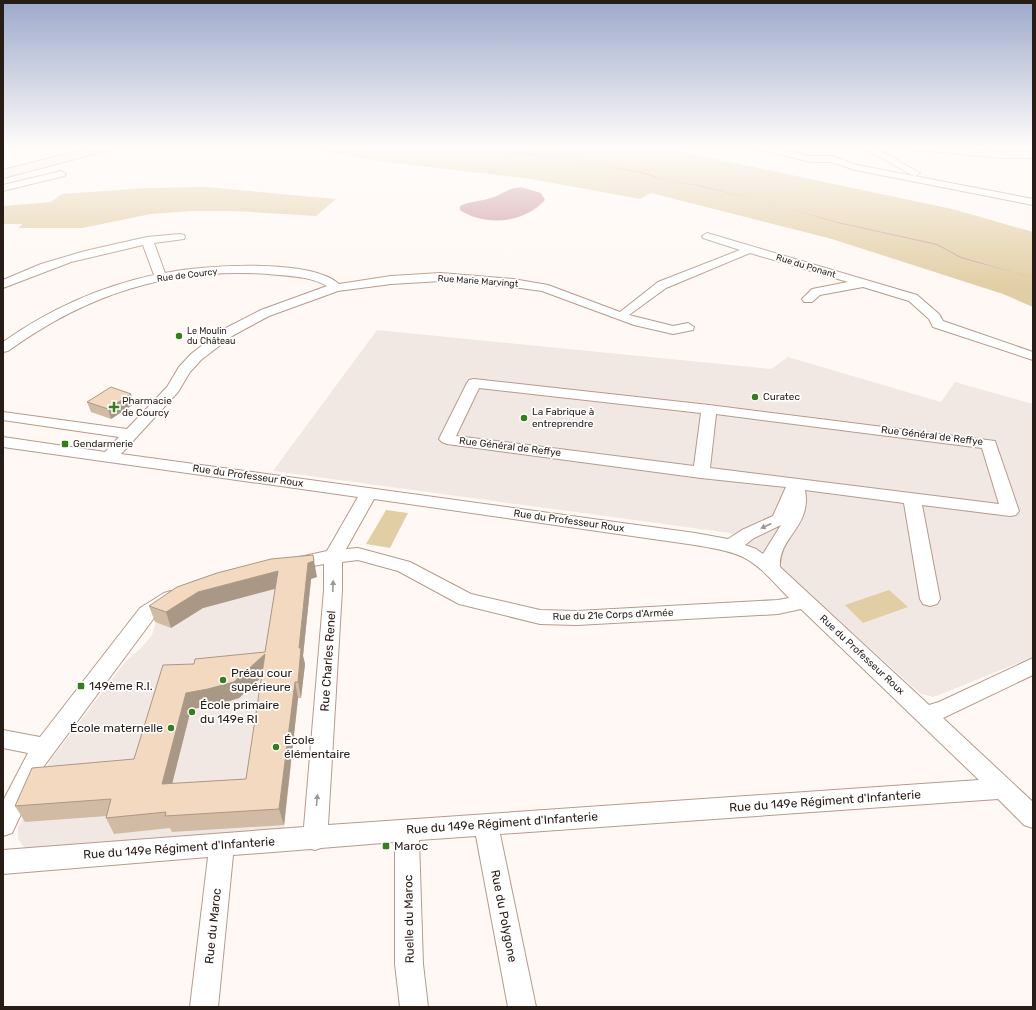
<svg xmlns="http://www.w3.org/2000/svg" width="1036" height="1010" viewBox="0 0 1036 1010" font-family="Rubik,sans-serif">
<rect width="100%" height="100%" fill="#fff8f4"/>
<path fill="#f1e8e3" d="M377 330 771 369 788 357 941 402 955 382 1033 404V657L934 697 921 694 789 576 730 533 273 471Z
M312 572 284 832 29 850 22 845 18 838V828L50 761 125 662 141 648 152 635 156 622Z"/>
<path fill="#e2cea5" d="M305 147 504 149 505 147H659L952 209 1033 232V307L1003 294 832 239 651 193 640 199 531 179 377 161Z
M206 187 336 199 316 216 234 211H191L151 214 82 228H18L23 224H3V206L51 202 62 194 147 188Z
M386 510 408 513 390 548 366 544Z
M889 590 908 607 863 623 845 605Z"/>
<path fill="#cc989f" d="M461 147 526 153 587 161 650 174 664 180 698 185 766 202 837 222 937 244 961 257 1033 278 961 258 937 245 838 223 770 203 699 186 664 180 649 175 586 161Z
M520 187 541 193 545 200C525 223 485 227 460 210V206C471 201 483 201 494 197 505 193 506 189 520 187Z"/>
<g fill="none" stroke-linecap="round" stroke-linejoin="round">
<g stroke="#b9998a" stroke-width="2">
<path id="street" d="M748 147H767L811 156H832L857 165 1033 199V205L855 170 831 162H811Z
M862 147H874L920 173 915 176 912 175Z
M913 147C953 147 993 152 1033 152V158H1003L917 150Z
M61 171 66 174 64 176 3 191V185Z
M707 233 917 295 939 314 943 321 1033 352V360L933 327 929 319 909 301 863 287 820 295 812 302H804L802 299 812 289 848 282 750 253 666 288 629 315 673 326 688 323 694 327 693 330 673 334 634 325 542 291 513 287 441 281 391 284 338 291 269 316 232 336 201 360 190 372 178 392 121 454 695 533 728 539 742 530 773 516 786 487 701 478 447 444 442 442 439 439 467 383 469 380 474 379 709 405 995 441 1019 511 1016 515 1010 516 922 505 940 599 937 604 930 606 923 604 920 599 904 503 805 490C812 527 778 537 780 567L929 705 939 702 1033 658V675L943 718 1033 802V828L1024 825 998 799 500 834 536 1007H508L476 836 419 840 423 964 428 1007H400L395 964V842L321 848 315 850 311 849 233 855 218 1007H190L208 857 3 874V850L304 827 324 590V564L292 570 286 568 283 564 286 560 327 551 358 497 3 447V437L105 452 119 437 3 420V412L127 429 167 387 179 367 191 354 222 330 261 310 327 286C310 276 288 276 268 274 169 267 87 294 8 351L3 352V342C50 309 99 287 154 275L143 245 71 262 3 288V280L41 264 85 251 147 237 180 234 184 235 185 237 184 239 154 243 165 273C202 265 311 258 339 284L391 276 441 273 513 279 548 285 620 312 658 282 740 250 703 238 702 236ZM479 388 701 413 694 466 456 436ZM716 414 982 448 999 504 710 468ZM374 499 695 545C711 548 728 550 743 557 761 566 775 584 789 598L778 600 577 611 540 610 471 594 410 562 358 548 346 549ZM781 525 763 554 756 549 745 545 754 538ZM358 560 398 571 459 604 540 624 577 625 778 614 801 609 979 780 328 825 342 590V562Z
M171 591 178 593 181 598 178 603 154 618 44 766 12 833 3 836V801L28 753 3 748V730L40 737 140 608 164 593Z"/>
</g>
<g stroke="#b9998a" stroke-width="2">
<path id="secondary" d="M94 147H115L114 149 3 178V170Z"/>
</g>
<use href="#street" fill="#fff" fill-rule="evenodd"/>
<use href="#secondary" fill="#fceae7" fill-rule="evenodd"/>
</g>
<path fill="#d1bba5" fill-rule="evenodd" d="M131 394 134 404 111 419 91 412 87 402Z
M317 577 311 579 303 656 305 664 301 698H298L284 825 172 832 170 828 114 834 106 818 107 816 25 822 15 806 134 759 194 664 265 652 275 589 203 608 171 628 155 622 149 606ZM262 677 246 779 172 784 191 709 214 706 239 698Z"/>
<path fill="#aa9886" d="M131 394 134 404 111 419 108 409Z
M313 555 317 577 311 579 303 656 305 664 301 698 298 682 299 648 308 563Z
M278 571 281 587 203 608 171 628 166 612 198 592Z
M265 654 269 670 239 698 214 706 191 709 168 800 162 784 186 693Z
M295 682 298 698 284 825 279 809Z"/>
<path fill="#f3d9c0" stroke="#aa9886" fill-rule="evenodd" d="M111 387 131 394 108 409 87 402Z
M313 555 314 561 308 563 299 648H301L298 682H295L279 809 165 816 166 812 106 818 111 799 15 806 32 768 134 759 163 665 194 664 195 659 265 652 278 571 198 592 166 612 149 606 177 587 217 573 271 559ZM265 654 246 779 162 784 186 693 208 689 234 682Z"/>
<defs><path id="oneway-solid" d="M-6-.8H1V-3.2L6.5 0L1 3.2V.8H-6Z"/></defs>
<g fill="#9e9996">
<use href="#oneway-solid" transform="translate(766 526) rotate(155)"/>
<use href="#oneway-solid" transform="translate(333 586) rotate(-88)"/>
<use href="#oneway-solid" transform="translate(317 800) rotate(-85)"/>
</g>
<linearGradient id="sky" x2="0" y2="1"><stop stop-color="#9da9cb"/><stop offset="0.51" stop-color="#fffcfa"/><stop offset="1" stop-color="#fffcfa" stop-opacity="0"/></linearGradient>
<rect width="1036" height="289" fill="url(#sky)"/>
<g fill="#377c1f" stroke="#fff" stroke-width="1.5">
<circle cx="179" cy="336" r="4"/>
<circle cx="755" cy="397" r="4"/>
<path d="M112 401h4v4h4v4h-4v4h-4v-4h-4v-4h4z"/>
<circle cx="524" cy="418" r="4"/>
<rect x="61" y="440" width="8" height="8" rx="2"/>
<circle cx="223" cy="680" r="4"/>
<rect x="77" y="682" width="8" height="8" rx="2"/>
<circle cx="192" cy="712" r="4"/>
<circle cx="171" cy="728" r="4"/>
<circle cx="276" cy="747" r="4"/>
<rect x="382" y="842" width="8" height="8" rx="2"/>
</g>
<g text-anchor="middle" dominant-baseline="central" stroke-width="3.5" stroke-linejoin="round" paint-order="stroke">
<g font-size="9" fill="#281c16" stroke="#fff">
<text transform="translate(806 266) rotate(17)">Rue du Ponant</text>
<text transform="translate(187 275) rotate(-7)">Rue de Courcy</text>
<text transform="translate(478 281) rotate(4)">Rue Marie Marvingt</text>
</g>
<g font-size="9" fill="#281c16" stroke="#fff" text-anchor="start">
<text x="187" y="331">Le Moulin<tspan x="187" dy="10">du Château</tspan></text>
</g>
<g font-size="10" fill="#281c16" stroke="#fff" text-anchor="start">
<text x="763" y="397">Curatec</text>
<text x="122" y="401">Pharmacie<tspan x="122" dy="12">de Courcy</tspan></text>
<text x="532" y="412">La Fabrique à<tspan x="532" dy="12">entreprendre</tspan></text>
<text x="73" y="444">Gendarmerie</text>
</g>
<g font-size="10" fill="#281c16" stroke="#fff">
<text transform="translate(932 436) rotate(7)">Rue Général de Reffye</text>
<text transform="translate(510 447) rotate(7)">Rue Général de Reffye</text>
<text transform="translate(248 476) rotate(8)">Rue du Professeur Roux</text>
<text transform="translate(569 521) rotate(8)">Rue du Professeur Roux</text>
<text transform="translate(613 615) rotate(-2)">Rue du 21e Corps d'Armée</text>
<text transform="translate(862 655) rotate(43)">Rue du Professeur Roux</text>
</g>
<g font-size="12" fill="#281c16" stroke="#fff">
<text transform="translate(328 661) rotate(-86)">Rue Charles Renel</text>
<text transform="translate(825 801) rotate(-4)">Rue du 149e Régiment d'Infanterie</text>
<text transform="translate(502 823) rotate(-4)">Rue du 149e Régiment d'Infanterie</text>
<text transform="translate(179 848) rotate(-4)">Rue du 149e Régiment d'Infanterie</text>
<text transform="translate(504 916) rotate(79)">Rue du Polygone</text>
<text transform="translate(409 919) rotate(-91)">Ruelle du Maroc</text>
<text transform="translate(213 926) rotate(-84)">Rue du Maroc</text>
</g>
<g font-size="12" fill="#281c16" stroke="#fff" text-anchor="start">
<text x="231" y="673">Préau cour<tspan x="231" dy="14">supérieure</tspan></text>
<text x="89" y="686">149ème R.I.</text>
<text x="200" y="705">École primaire<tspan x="200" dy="14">du 149e RI</tspan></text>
<text x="163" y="728" text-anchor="end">École maternelle</text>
<text x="284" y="740">École<tspan x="284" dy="14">élémentaire</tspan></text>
<text x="394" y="846">Maroc</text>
</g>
</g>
<rect width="1036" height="1010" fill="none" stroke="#281c16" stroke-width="8"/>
</svg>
